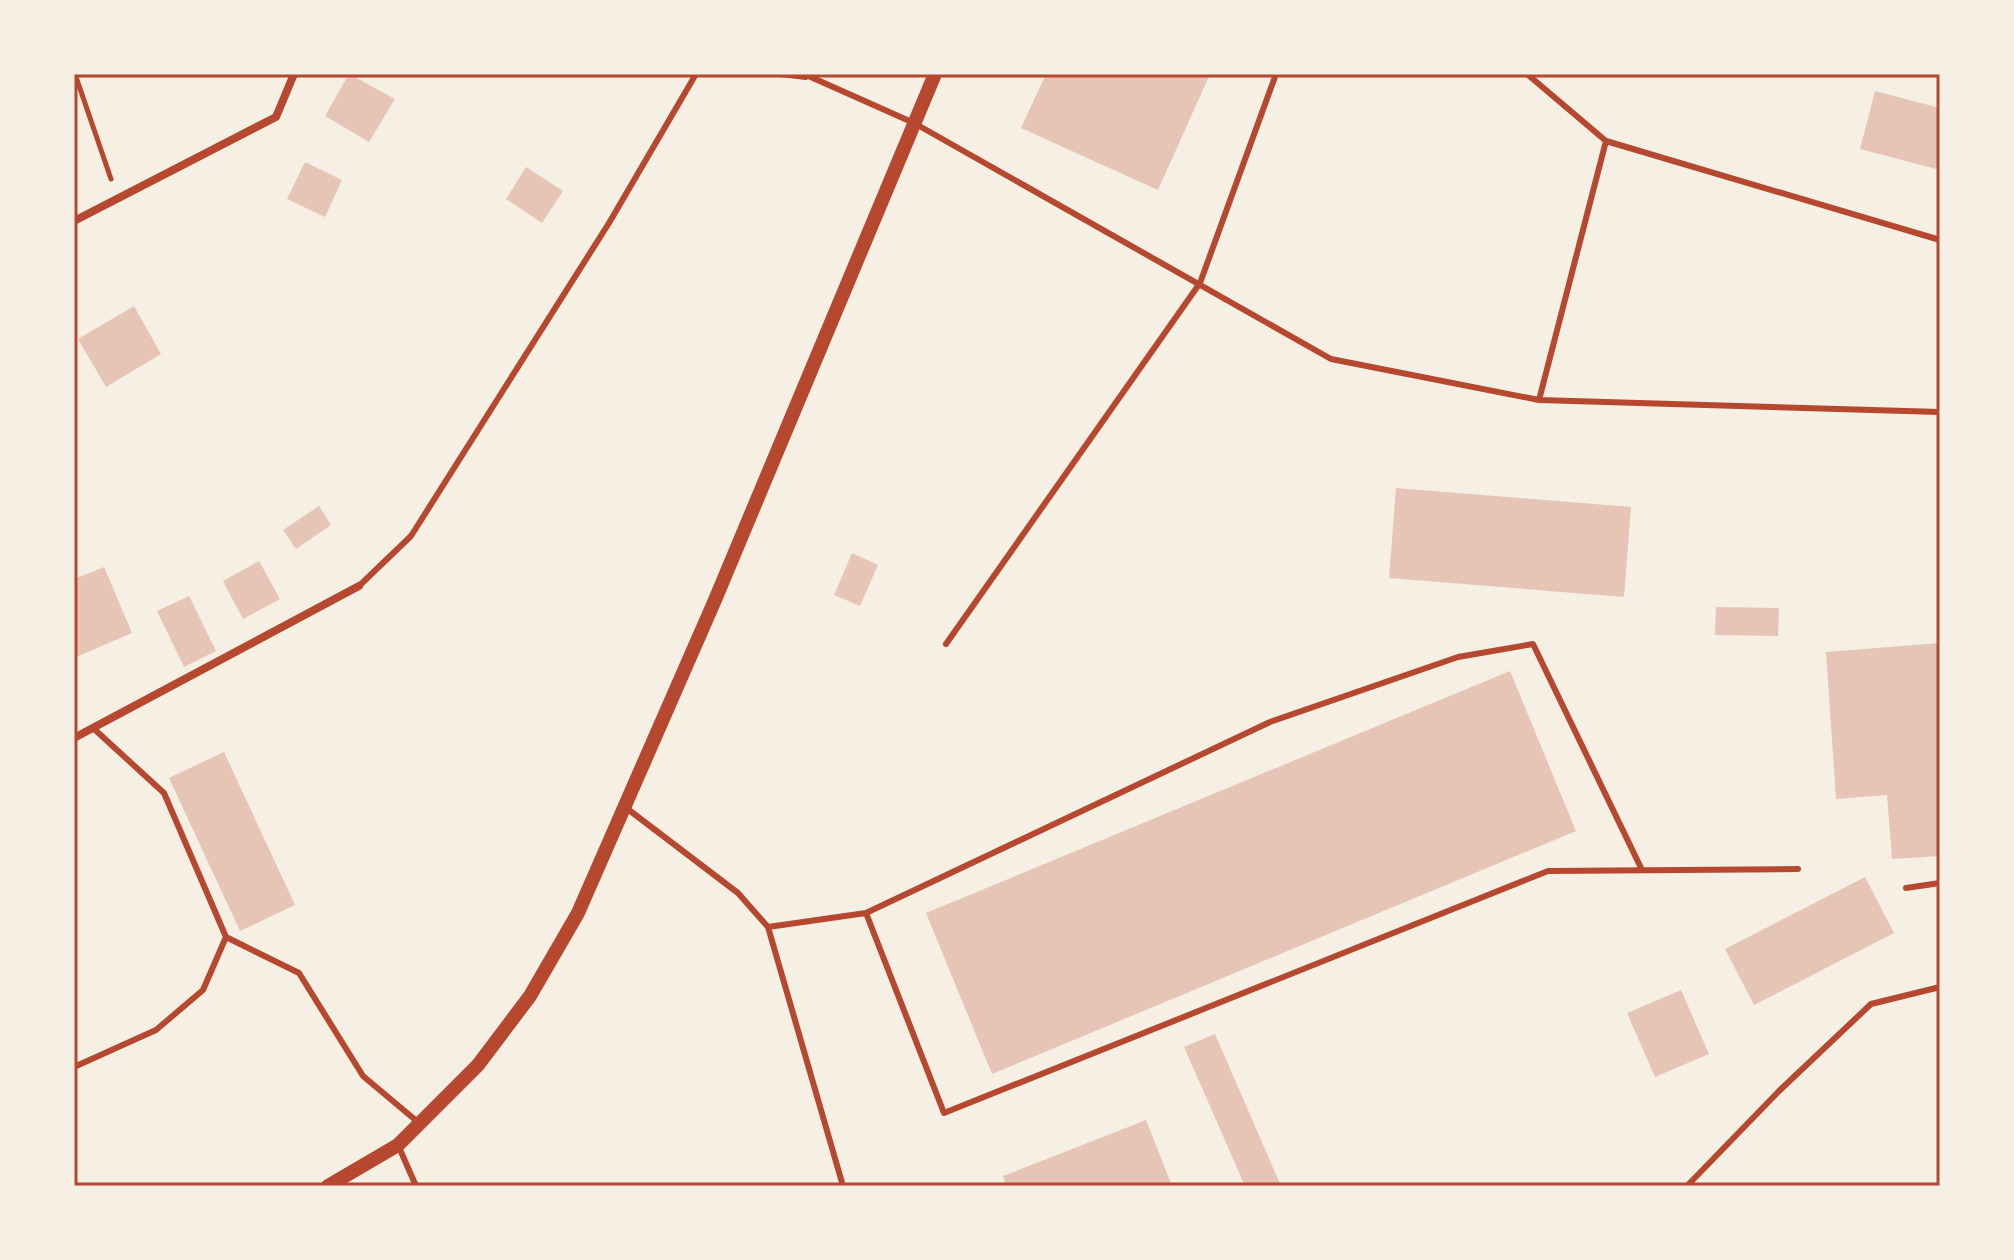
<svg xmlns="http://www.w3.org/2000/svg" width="2014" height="1260" viewBox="0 0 2014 1260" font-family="Barlow,sans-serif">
<rect width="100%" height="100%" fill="#f6efe4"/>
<path fill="#e6c5b7" d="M349 74 395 99 369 142 325 116Z
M1046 74H1210L1158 190 1021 128Z
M1875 91 1940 108V170L1860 149Z
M305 162 342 180 325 217 287 199Z
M526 167 563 191 542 223 506 199Z
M134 306 161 354 106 387 78 339Z
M1396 488 1631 507 1624 597 1389 578Z
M319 506 331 525 296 549 283 530Z
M852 553 878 565 860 606 834 595Z
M259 561 280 599 243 619 223 581Z
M104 567 132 633 74 658V579Z
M189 596 216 651 184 667 157 611Z
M1716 607 1779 608 1778 636 1715 635Z
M1940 643V856L1892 859 1887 795 1836 799 1826 652Z
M1510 671 1576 831 992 1074 926 913Z
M224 752 295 905 240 931 169 778Z
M1865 877 1894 933 1754 1005 1725 949Z
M1681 990 1709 1054 1655 1077 1627 1013Z
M1215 1034 1281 1186H1245L1184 1047Z
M1146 1120 1172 1186H1006L1003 1176Z"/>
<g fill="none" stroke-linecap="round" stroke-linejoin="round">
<path stroke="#b5482f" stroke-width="5" d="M75 74 111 179"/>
<path stroke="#b5482f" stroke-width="6" d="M780 74 806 77
M804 74 914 123 1331 359 1539 400 1606 141 1527 74
M1606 141 1940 240
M1539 400 1940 412
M359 586 411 536 609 223 696 74
M946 644 1200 283 1276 74
M93 728 164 793 226 937 299 973 363 1076 419 1123
M625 807 738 893 768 927 843 1186
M1906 888 1940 883
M866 913 944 1113 1548 871 1798 869
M768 927 866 913 1270 722 1458 657 1533 644 1642 870
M74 1067 156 1030 203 990 226 937
M398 1145 416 1186
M1687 1186 1779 1091 1871 1004 1940 987"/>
<path stroke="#b5482f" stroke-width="8" d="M74 221 276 117 294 74
M74 738 359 586"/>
<path stroke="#b5482f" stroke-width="14" d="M328 1186 398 1145 478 1065 530 996 578 913 715 600 935 74"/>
</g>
<rect width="2014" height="1260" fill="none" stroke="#f6efe4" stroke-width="152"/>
<rect x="76" y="76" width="1862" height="1108" fill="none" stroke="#b5482f" stroke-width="3"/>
</svg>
